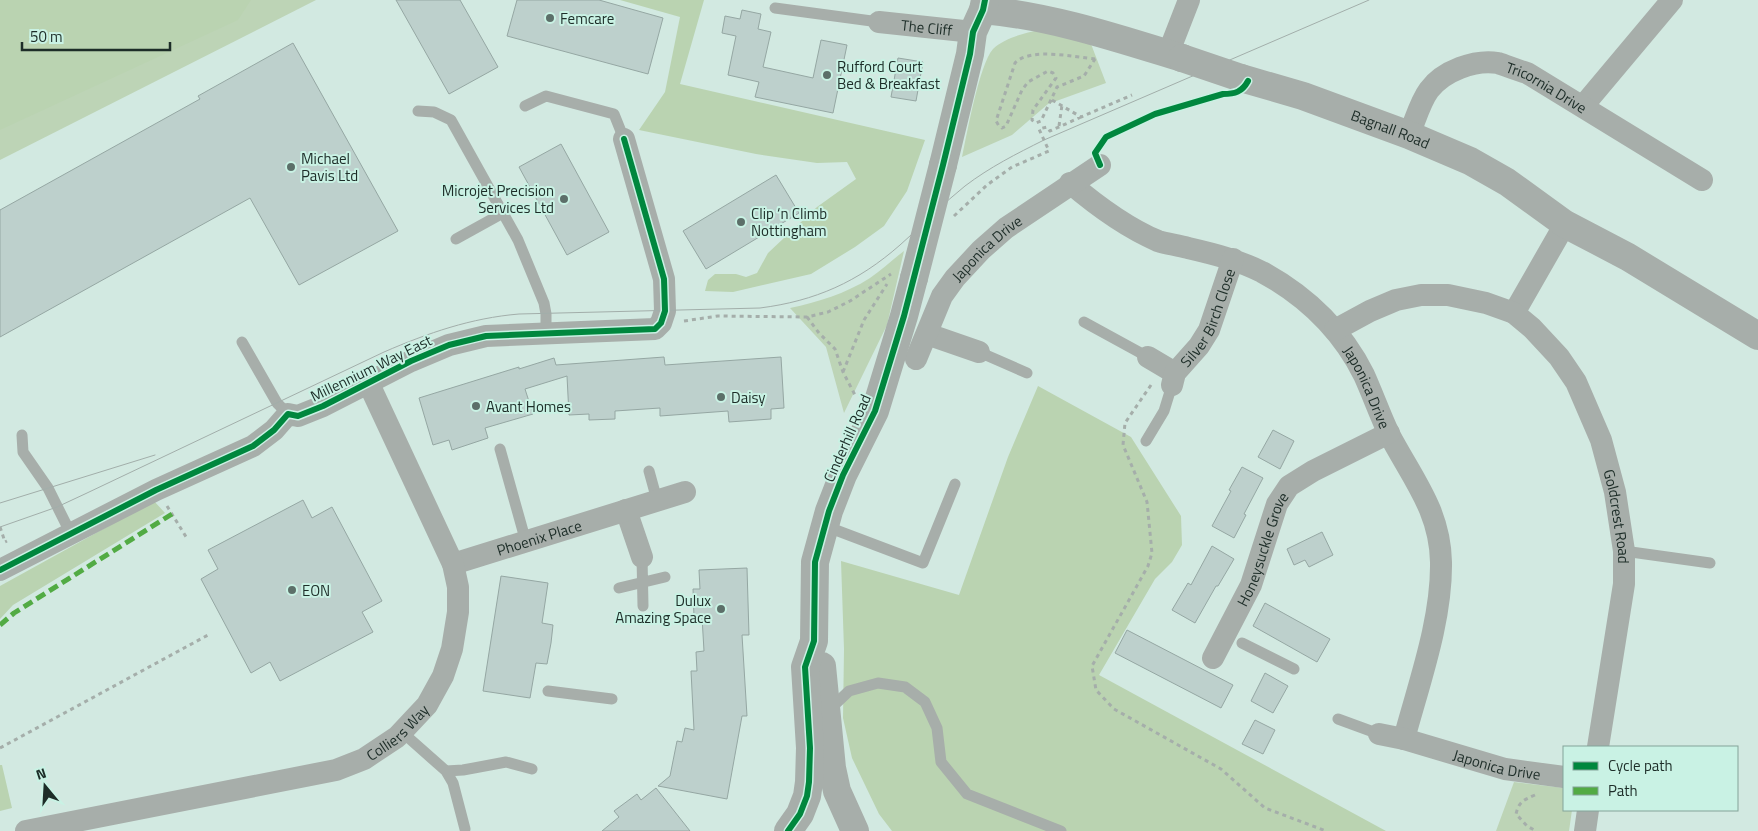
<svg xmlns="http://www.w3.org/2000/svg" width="1758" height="831" viewBox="0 0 1758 831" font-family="'Titillium Web',sans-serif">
<rect width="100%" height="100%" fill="#d2e9e1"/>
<path fill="#bdd4b6" d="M0 0H316L0 160Z
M1039 30 1091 44 1106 83 1048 104 1012 135 962 157C967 134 979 65 993 49 1004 38 1025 33 1039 30Z
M904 251 887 325 844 413 826 347 790 308C818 302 845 294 870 278 882 270 893 259 904 251Z
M1514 782 1564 788V810H1572L1569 831H1496Z"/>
<path fill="#bad3b1" d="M0 0H251L238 20 0 130Z
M620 0H704L680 84 925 140 907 191 884 226 855 247 811 274 733 292 705 291 708 280 715 274H736L746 277 757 273 768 253 817 207 856 179 847 162 817 163 756 154 639 130 665 92 680 17Z
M1038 386 1131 437 1181 516 1182 545 1172 562 1155 579 1099 675 1386 831H892L879 814 852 758 843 718 844 649 841 561 959 595 1008 457Z
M154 501 165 513 13 605 0 619V586Z
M0 765H2L12 808 0 811Z"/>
<path fill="#bdd0cc" stroke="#95a7a3" d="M396 0H460L498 67 449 94Z
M517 0H599L663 18 648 74 507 36Z
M742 10 761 14 758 29 771 32 763 67 813 78 821 40 847 45 833 113 755 97 759 82 728 75 736 36 722 33 725 16 740 19Z
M293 43 398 231 299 285 250 198 0 337V210L200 99 198 96Z
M898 58 923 62 916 101 891 97Z
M561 144 609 232 567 255 519 167Z
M776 175 799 213 706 269 683 231Z
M664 357 665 365 781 357 784 408 771 409V419L729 422 728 411 660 416V408L615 411V419L589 420V414L569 415 567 376 525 389 533 414 485 428 488 438 452 450 449 440 433 445 419 398 519 367V369L554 358 556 365Z
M1273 430 1294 441 1280 469 1258 457Z
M1242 467 1263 478 1244 514 1246 515 1234 538 1212 526 1231 491 1229 490Z
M303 500 312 518 332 507 382 601 362 612 373 632 280 681 270 662 251 673 201 579 218 569 208 550Z
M1322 532 1333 555 1309 567 1305 560 1294 565 1287 549Z
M1212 546 1234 559 1218 586H1216L1195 623 1172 610 1188 583 1191 585Z
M747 568 749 635H742L747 716H742L727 799 658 786 670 776 677 741 682 742 685 728 694 730 691 671H697L696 652 704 651 702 617H694L693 589H700L699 570Z
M501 576 548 583 542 623 553 625 551 643 547 664 536 663 530 698 483 691Z
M1265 603 1330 639 1317 662 1253 626Z
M1127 630 1233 685 1221 708 1115 653Z
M1265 673 1288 686 1273 713 1251 701Z
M1255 720 1275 730 1263 754 1242 744Z
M656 788 690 831H602L619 817 614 811 637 794 641 800Z"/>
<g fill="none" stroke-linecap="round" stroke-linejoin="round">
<path stroke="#a5aeaa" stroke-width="3" stroke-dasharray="4 4" stroke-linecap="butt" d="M1095 59C1074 57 1030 47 1015 63L996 121 999 126 1002 128 1006 126 1022 90 1028 82 1048 71 1053 73 1056 78 1033 110 1032 120 1036 123 1041 121 1057 87 1084 76 1095 59 1099 58
M1052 100 1081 117 1132 95
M1059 126 1062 105
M954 216 987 185 1012 167 1049 151 1039 129 1047 127 1050 131 1081 117
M807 317 819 333 835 349 843 372 855 395
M684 321 718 316 807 317 828 312 850 301 891 274
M843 372 864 320 887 284
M1151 385 1125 423 1123 445 1147 502 1152 553 1148 566 1092 666 1096 690 1114 709 1221 769 1265 808 1326 831
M167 506 188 540
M0 527 5 542 7 541
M0 748 208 635
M1535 795C1524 800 1519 801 1516 814L1527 826 1536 831"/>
<path stroke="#a7aeaa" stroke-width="11" d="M775 8 879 22
M525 106 546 96 614 114 624 139
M418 111 434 112 451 120 518 240 544 303 546 314V333
M456 239 503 213
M1084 322 1148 357
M242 342 277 403 288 414
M979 352 1027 373
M22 435 23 452 48 488 71 534
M1146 441 1164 411 1172 385
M500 449 526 542
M649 471 657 500
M825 526 923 563 955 484
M1624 551 1710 563
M642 557 643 606
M619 588 665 577
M1242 643 1294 669
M548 691 612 699
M828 711 849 691 878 683 905 687 925 702 937 728 941 762 967 794 1061 831
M1338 719 1379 734
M402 732 446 771 463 770 506 762 532 769
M446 771 453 783 465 829"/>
<g stroke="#a7aeaa" stroke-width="22">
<path id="s1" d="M879 22 973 32"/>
<path d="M1168 54 1189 0"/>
<path d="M1583 106 1672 0"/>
<path id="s2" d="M1409 135C1415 121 1420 102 1429 90 1443 71 1475 59 1498 63 1507 66 1517 70 1527 73L1702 180"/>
<path id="s3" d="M1070 183C1097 206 1125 227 1158 241 1167 244 1178 245 1188 248 1214 254 1238 260 1262 272 1306 296 1342 331 1364 375 1373 395 1380 415 1389 434 1412 478 1440 510 1441 562 1442 620 1419 683 1404 739"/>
<path d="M1514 313 1565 224"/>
<path id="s4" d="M1335 330 1370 311 1396 300 1421 295H1448L1486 303 1514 313 1532 328 1559 357 1576 382 1601 440 1615 492 1624 551V584L1598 747"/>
<path d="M927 334 979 352"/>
<path d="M1148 357 1175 373"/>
<path id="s5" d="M916 359 942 296 955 278 981 250 1006 228 1100 165"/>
<path id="s6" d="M1172 385 1175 373 1199 346 1209 330 1233 259"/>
<path d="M626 510 642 557"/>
<path id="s7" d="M453 564 685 492"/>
<path d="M0 570 156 490 253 446 274 430 288 414 298 416 323 406 411 361 449 345 486 336 655 329 661 323 665 311 664 279 624 139"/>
<path id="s8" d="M1213 658 1251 585 1277 504 1289 486 1313 471 1389 433"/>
<path id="s9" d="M1379 734 1404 739 1505 769 1564 777"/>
<path id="s10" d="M26 831 336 770 364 759 397 737 427 705 443 676 452 649 458 612V587L453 564 368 382"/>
<path d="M1585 831 1588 810"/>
</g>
<g stroke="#a7aeaa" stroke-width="28">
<path d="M983 10C1051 16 1117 38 1182 58"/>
<path id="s11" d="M1241 78 1303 96 1409 135 1470 161 1507 182 1565 224 1628 257 1758 336"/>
<path d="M943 165 970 54 973 32 983 10 985 0"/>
<path d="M822 666 832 768 837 791 855 831"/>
<path d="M788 831 800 814 807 796 809 782 810 748 805 667 814 641 815 562 829 511 843 475 875 411 904 316 914 278"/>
</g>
<path stroke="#a2aeaa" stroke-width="1" d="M0 503 155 455
M0 527 57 507 87 493 384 352C428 333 471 318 519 314L760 308C815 301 858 282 900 245 922 226 942 204 965 186 990 167 1016 154 1044 140L1369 0"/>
<path stroke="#a7aeaa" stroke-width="28" d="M1182 58 1241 78
M914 278 943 165"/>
<path stroke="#52ab44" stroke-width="5" stroke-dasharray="10 5" stroke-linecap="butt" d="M0 625 14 613 172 514"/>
<g stroke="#c9f2e4" stroke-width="9">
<path id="cycleway" d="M1100 165 1095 153 1106 137 1155 114 1223 94C1235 94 1242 92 1248 81
M0 570 156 490 253 446 274 430 288 414 298 416 323 406 411 361 449 345 486 336 655 329 661 323 665 311 664 279 624 139
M788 831 800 814 807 796 809 782 810 748 805 667 814 641 815 562 829 511 843 475 875 411 904 316 943 165 970 54 973 32 983 10 985 0"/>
</g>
<use href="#cycleway" stroke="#00873e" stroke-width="6"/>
</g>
<g fill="#5c6f69" stroke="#c9f2e4" stroke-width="2">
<circle cx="550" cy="18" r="5"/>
<circle cx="827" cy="75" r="5"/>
<circle cx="291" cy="167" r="5"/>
<circle cx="564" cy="199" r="5"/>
<circle cx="741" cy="222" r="5"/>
<circle cx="721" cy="397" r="5"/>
<circle cx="476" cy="406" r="5"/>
<circle cx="292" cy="590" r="5"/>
<circle cx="721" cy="609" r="5"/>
</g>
<g text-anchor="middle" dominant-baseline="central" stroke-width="4" stroke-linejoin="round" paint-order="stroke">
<g font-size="15" fill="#1d2d28" stroke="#c9f2e4" text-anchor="start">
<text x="560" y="18">Femcare</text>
<text x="837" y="66">Rufford Court<tspan x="837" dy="17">Bed &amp; Breakfast</tspan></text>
<text x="301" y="158">Michael<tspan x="301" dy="17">Pavis Ltd</tspan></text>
<text x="554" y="190" text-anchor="end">Microjet Precision<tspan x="554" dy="17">Services Ltd</tspan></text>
<text x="751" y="213">Clip ‘n Climb<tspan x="751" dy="17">Nottingham</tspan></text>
<text x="731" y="397">Daisy</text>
<text x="486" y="406">Avant Homes</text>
<text x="302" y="590">EON</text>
<text x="711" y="600" text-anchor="end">Dulux<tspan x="711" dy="17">Amazing Space</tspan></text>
</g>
<g font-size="15" fill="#1d2d28" stroke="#c9f2e4">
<text stroke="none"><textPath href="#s1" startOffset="48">The Cliff</textPath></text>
<text stroke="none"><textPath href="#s2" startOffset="181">Tricornia Drive</textPath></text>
<text stroke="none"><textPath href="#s11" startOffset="158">Bagnall Road</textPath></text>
<text stroke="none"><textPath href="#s5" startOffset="134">Japonica Drive</textPath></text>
<text stroke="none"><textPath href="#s6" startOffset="78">Silver Birch Close</textPath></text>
<text transform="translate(371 368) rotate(-26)">Millennium Way East</text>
<text stroke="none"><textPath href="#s3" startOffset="374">Japonica Drive</textPath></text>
<text transform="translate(847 438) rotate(-66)">Cinderhill Road</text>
<text stroke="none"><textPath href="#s4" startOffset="424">Goldcrest Road</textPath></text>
<text stroke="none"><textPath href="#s7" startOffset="90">Phoenix Place</textPath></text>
<text stroke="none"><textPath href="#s8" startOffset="120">Honeysuckle Grove</textPath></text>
<text stroke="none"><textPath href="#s10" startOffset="389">Colliers Way</textPath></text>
<text stroke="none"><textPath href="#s9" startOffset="122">Japonica Drive</textPath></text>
</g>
</g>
<rect x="1563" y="746" width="175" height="65" fill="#c9f2e4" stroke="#84a399"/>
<rect x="1573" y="762" width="25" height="8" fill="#00873e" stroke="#84a399"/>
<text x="1608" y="771" font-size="15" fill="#1d2d28">Cycle path</text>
<rect x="1573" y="787" width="25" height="8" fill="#52ab44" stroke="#84a399"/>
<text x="1608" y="796" font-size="15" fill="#1d2d28">Path</text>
<g transform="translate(45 786) rotate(342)" stroke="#c9f2e4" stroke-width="4" paint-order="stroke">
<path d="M0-4L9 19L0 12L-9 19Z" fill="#1d2d28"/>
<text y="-8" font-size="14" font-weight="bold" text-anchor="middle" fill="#1d2d28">N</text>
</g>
<path d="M22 42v8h148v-8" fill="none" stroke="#1d2d28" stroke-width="2.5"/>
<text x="30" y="42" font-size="15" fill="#1d2d28" stroke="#c9f2e4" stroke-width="4" paint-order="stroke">50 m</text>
</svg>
